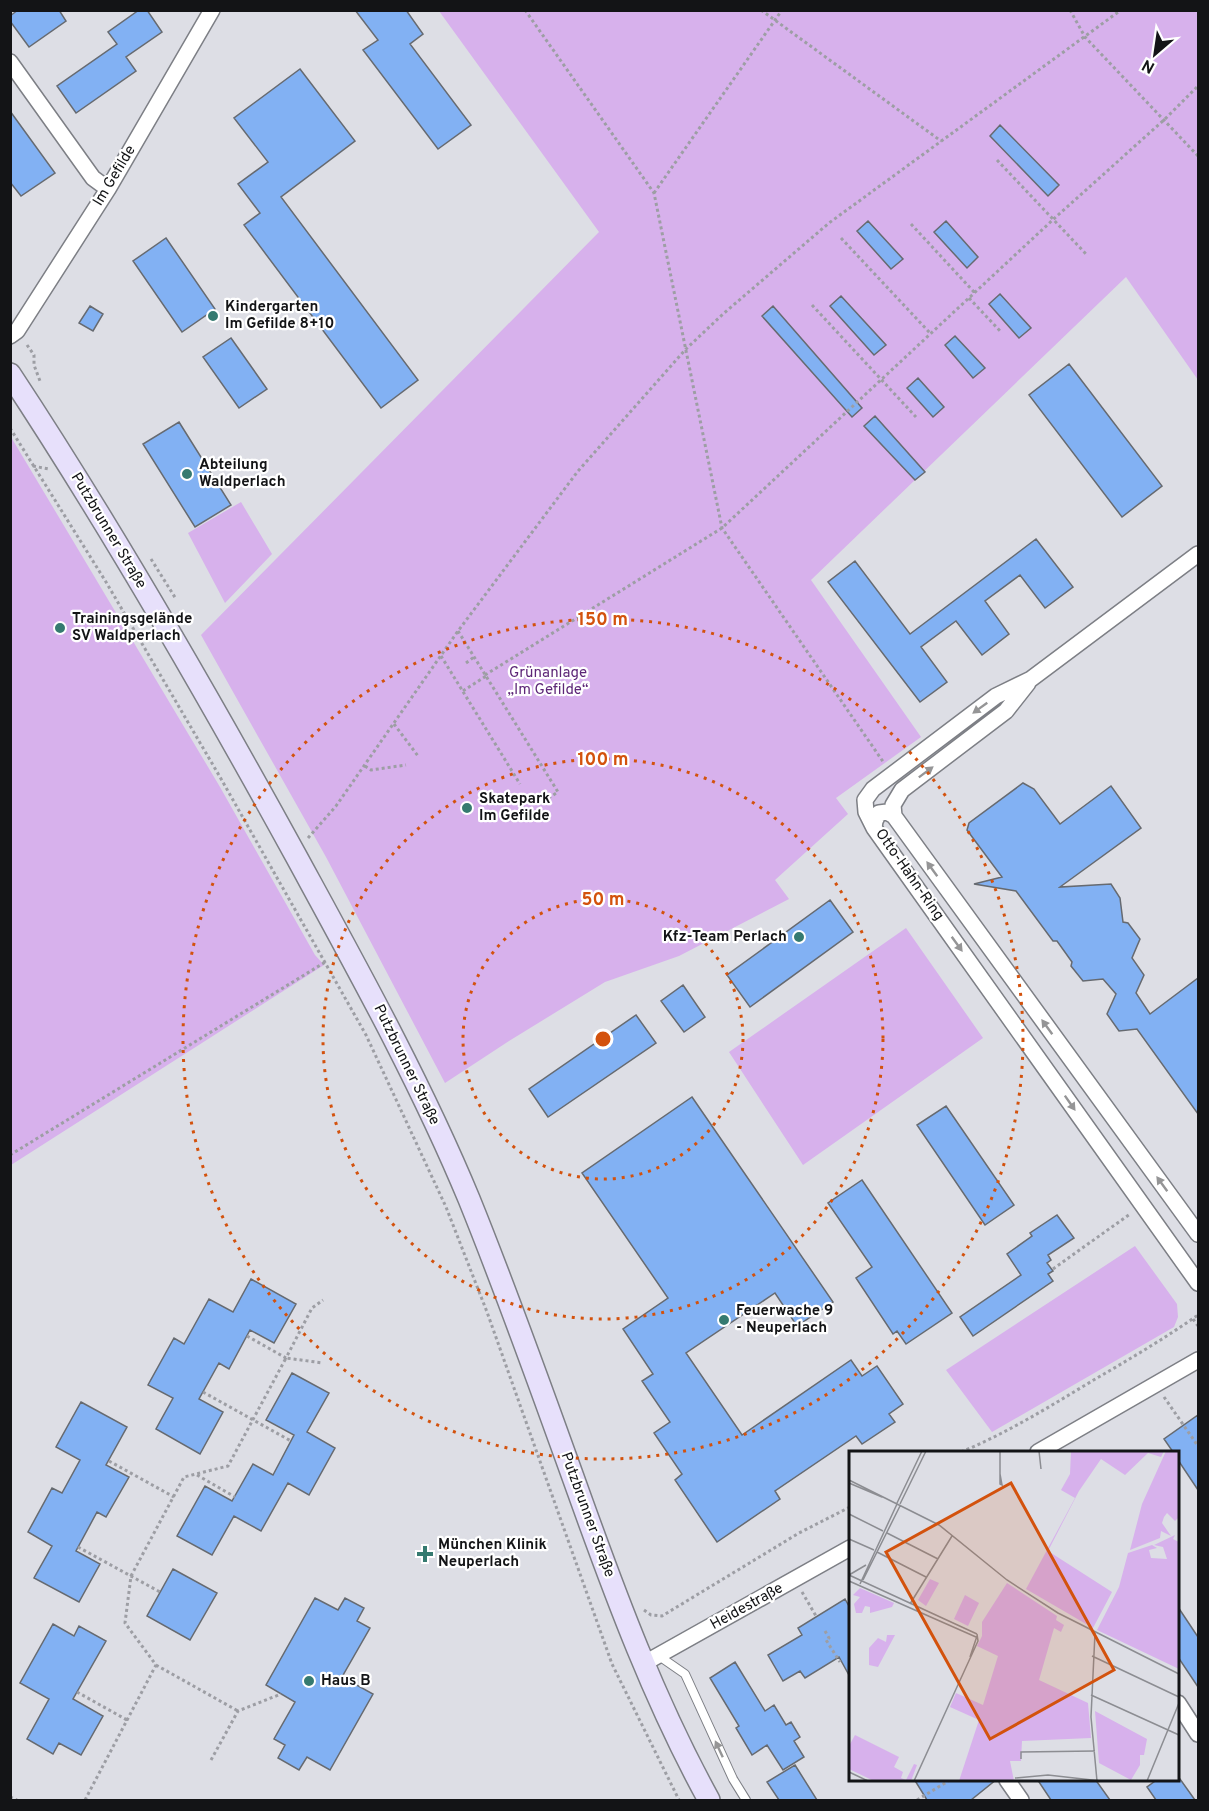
<svg xmlns="http://www.w3.org/2000/svg" width="1209" height="1811" viewBox="0 0 1209 1811" font-family="Overpass,sans-serif">
<rect width="100%" height="100%" fill="#dddee5"/>
<path fill="#d7b1ec" d="M439 11H1198V380L1126 277 811 580 921 737 836 798 848 814 775 880 789 899 679 956 605 982 509 1041 445 1083 326 857 201 635 599 232Z
M11 437 220 787 315 955 324 965 11 1165Z
M241 502 272 554 225 603 188 533Z
M906 928 983 1038 803 1165 729 1052Z
M1135 1246 1177 1304 1178 1317 1174 1327 992 1432 946 1370Z"/>
<path fill="#82b1f3" stroke="#666a70" stroke-width="1.5" d="M18 10H59L66 21 29 47 10 21V16Z
M139 10H147L162 32 126 57 136 71 76 113 57 86 117 44 108 32Z
M355 10H406L423 34 410 44 471 125 438 149 363 50 378 40Z
M300 69 355 141 281 197 418 380 381 408 244 225 260 213 238 184 268 162 234 118Z
M10 111 55 173 21 196 10 182Z
M1000 125 1059 185 1048 196 990 136Z
M868 221 903 259 891 269 857 231Z
M946 221 978 257 967 268 934 232Z
M166 238 215 309 182 332 133 261Z
M1000 294 1031 328 1019 338 989 304Z
M841 296 886 345 874 355 830 306Z
M90 306 103 314 93 331 79 323Z
M773 306 862 408 852 417 762 316Z
M955 336 985 368 973 378 945 345Z
M231 338 267 389 239 408 203 357Z
M1069 364 1162 486 1122 517 1029 395Z
M918 378 944 407 933 417 907 388Z
M875 416 925 472 915 480 864 426Z
M179 422 231 505 195 527 143 444Z
M1036 539 1073 587 1045 608 1020 575 985 601 1009 634 982 655 956 621 921 647 947 682 920 702 828 582 855 561 910 634Z
M1023 783 1034 789 1060 824 1111 786 1141 828 1060 887 1111 884 1120 898 1123 922 1128 923 1140 939 1132 958 1144 975 1136 993 1150 1014 1198 978V1114L1137 1029 1119 1031 1107 1014 1116 994 1103 979 1083 981 1071 966 1072 962 1057 941H1053L1016 891 974 884 1002 877 967 830 969 823Z
M830 900 853 932 750 1007 727 975Z
M683 985 705 1017 684 1032 661 1001Z
M636 1015 656 1043 548 1117 529 1089Z
M692 1097 833 1302 797 1326 775 1293 686 1353 742 1435 851 1360 862 1376 877 1366 903 1404 889 1414 895 1422 862 1444 856 1436 775 1491 780 1499 717 1542 675 1480 682 1474 654 1433 670 1422 642 1381 653 1374 623 1329 668 1298 582 1173Z
M946 1106 1014 1205 985 1225 917 1125Z
M862 1180 952 1313 906 1344 897 1331 893 1334 856 1278 872 1267 828 1203Z
M1057 1215 1074 1238 1048 1255 1051 1260 1047 1263 1053 1271 1048 1274 1053 1281 973 1336 960 1317 1021 1275 1007 1254 1032 1236 1030 1233Z
M251 1279 296 1304 274 1343 250 1330 229 1369 219 1363 199 1399 223 1412 200 1454 156 1429 173 1398 148 1385 174 1338 184 1344 209 1299 233 1312Z
M292 1373 329 1393 307 1432 335 1448 309 1495 288 1483 261 1531 234 1516 212 1555 177 1536 205 1486 232 1501 253 1464 273 1475 294 1435 266 1420Z
M81 1402 127 1427 106 1465 129 1477 106 1517 97 1512 76 1551 100 1564 79 1602 34 1578 52 1546 28 1532 52 1488 62 1493 80 1460 56 1447Z
M1198 1415V1490L1178 1460V1452H1173L1164 1439Z
M173 1569 217 1593 190 1640 147 1616Z
M315 1598 338 1610 345 1598 364 1608 357 1621 370 1628 342 1677 373 1694 330 1770 307 1757 299 1770 278 1758 285 1745 274 1739 295 1702 266 1685Z
M845 1599 850 1608V1677L839 1657 805 1678 800 1671 783 1681 768 1655 802 1635 798 1628Z
M1178 1607 1198 1637V1687L1178 1657Z
M53 1624 74 1636 79 1626 106 1641 73 1699 103 1716 81 1755 59 1743 53 1754 27 1739 49 1699 20 1683Z
M735 1662 765 1711 774 1705 786 1725 791 1722 800 1737 794 1741 804 1757 783 1770 767 1745 752 1755 736 1728 739 1726 710 1678Z
M795 1765 817 1800H779L767 1782Z
M914 1779H997L971 1800H927Z
M1037 1779H1095L1110 1800H1051Z
M1158 1779H1180L1195 1800H1156L1147 1787Z"/>
<g fill="none" stroke-linecap="round" stroke-linejoin="round">
<g stroke="#7d7f85" stroke-width="10">
<path id="service" d="M659 1656 685 1674 733 1779 746 1800"/>
</g>
<g stroke="#7d7f85" stroke-width="18">
<path id="minor" d="M10 62 93 178 108 189
M10 336 17 331 108 189 212 10
M1198 554 1031 679 996 696 873 789 865 800 866 812 874 828 1198 1283
M894 816 893 805 902 790 1006 711 1028 683
M874 828 875 821 879 813 887 812 894 816 1198 1234
M1038 1452 1198 1360
M643 1664 850 1548
M1178 1703 1198 1734
M1007 1780 1021 1800"/>
</g>
<g stroke="#7d7f85" stroke-width="24">
<path id="secondary" d="M10 374C113 530 206 692 296 856 357 968 420 1081 469 1199 508 1295 543 1394 578 1491 616 1597 655 1702 709 1800"/>
</g>
<path stroke="#9d9ea4" stroke-width="3" stroke-dasharray="3 3" stroke-linecap="butt" d="M525 10 654 193 722 528 884 763
M761 10 941 141
M1070 10 1085 37 1198 156
M997 160 1086 254
M654 193 782 10
M911 224 974 292
M841 238 930 333
M969 298 1001 332
M812 305 916 417
M27 345 34 355V365L40 381
M10 428 106 582 220 777 366 1035 446 1207 487 1312 612 1664 679 1800
M33 466 49 469
M151 559 176 599
M458 631 558 792 539 804
M441 656 520 784
M466 663 474 657
M485 675 722 528 1058 215 1164 120 1198 86
M463 691 486 676
M394 724 418 756
M365 766 371 770 406 765
M308 838 336 806 458 631 578 471 686 349 723 314 829 223 1121 10
M10 1155 327 961
M1053 1269 1130 1214
M1193 1319 1198 1326
M247 1336 286 1358 312 1308 323 1300
M203 1392 291 1441
M1164 1397 1198 1446
M961 1452C1007 1433 1049 1407 1092 1381 1128 1360 1164 1339 1198 1315
M109 1461 174 1497
M197 1475 235 1497
M78 1547 160 1592
M802 1592 816 1616
M644 1610 651 1615 662 1616 799 1533 850 1507
M825 1631 829 1638 826 1640 840 1662
M156 1665 238 1711
M77 1692 127 1720
M211 1760 238 1711 281 1694
M10 1797 17 1800
M85 1800 156 1665 125 1623 131 1576 184 1477 228 1466 286 1358 323 1363
M917 1800 950 1780"/>
<use href="#service" stroke="#fff" stroke-width="8"/>
<use href="#minor" stroke="#fff" stroke-width="15"/>
<use href="#secondary" stroke="#e7e0fb" stroke-width="21"/>
</g>
<defs><path id="oneway-solid" d="M-6-.8H1V-3.2L6.5 0L1 3.2V.8H-6Z" transform="scale(1.5)"/></defs>
<g fill="#959596">
<use href="#oneway-solid" transform="translate(980 708) rotate(144)"/>
<use href="#oneway-solid" transform="translate(926 772) rotate(-37)"/>
<use href="#oneway-solid" transform="translate(932 869) rotate(-126)"/>
<use href="#oneway-solid" transform="translate(957 944) rotate(54)"/>
<use href="#oneway-solid" transform="translate(1047 1027) rotate(-126)"/>
<use href="#oneway-solid" transform="translate(1070 1103) rotate(55)"/>
<use href="#oneway-solid" transform="translate(1162 1184) rotate(-126)"/>
<use href="#oneway-solid" transform="translate(719 1749) rotate(-115)"/>
</g>
<g fill="none" stroke="#d3520d" stroke-width="3" stroke-dasharray="3 6">
<circle cx="603" cy="1039" r="140"/>
<circle cx="603" cy="1039" r="280"/>
<circle cx="603" cy="1039" r="420"/>
</g>
<g fill="#357a70" stroke="#fff" stroke-width="2">
<circle cx="213" cy="316" r="6"/>
<circle cx="187" cy="474" r="6"/>
<circle cx="60" cy="628" r="6"/>
<circle cx="467" cy="808" r="6"/>
<circle cx="799" cy="937" r="6"/>
<circle cx="724" cy="1320" r="6"/>
<path d="M422 1545h6v6h6v6h-6v6h-6v-6h-6v-6h6z"/>
<circle cx="309" cy="1681" r="6"/>
</g>
<g text-anchor="middle" dominant-baseline="central" stroke-width="4.5" stroke-linejoin="round" paint-order="stroke">
<g font-size="15" fill="#131416" stroke="#fff">
<text transform="translate(115 176) rotate(-59)">Im Gefilde</text>
<text transform="translate(108 531) rotate(59)">Putzbrunner Straße</text>
<text transform="translate(909 875) rotate(55)">Otto-Hahn-Ring</text>
<text transform="translate(406 1065) rotate(64)">Putzbrunner Straße</text>
<text transform="translate(587 1515) rotate(70)">Putzbrunner Straße</text>
<text transform="translate(747 1607) rotate(-29)">Heidestraße</text>
</g>
<g font-size="15" font-weight="bold" fill="#131416" stroke="#fff" text-anchor="start">
<text x="225" y="307">Kindergarten<tspan x="225" dy="17">Im Gefilde 8+10</tspan></text>
<text x="199" y="465">Abteilung<tspan x="199" dy="17">Waldperlach</tspan></text>
<text x="72" y="619">Trainingsgelände<tspan x="72" dy="17">SV Waldperlach</tspan></text>
<text x="479" y="799">Skatepark<tspan x="479" dy="17">Im Gefilde</tspan></text>
<text x="787" y="937" text-anchor="end">Kfz-Team Perlach</text>
<text x="736" y="1311">Feuerwache 9<tspan x="736" dy="17">- Neuperlach</tspan></text>
<text x="438" y="1545">München Klinik<tspan x="438" dy="17">Neuperlach</tspan></text>
<text x="321" y="1681">Haus B</text>
</g>
<g font-size="15" fill="#5d2677" stroke="#fff">
<text x="548" y="673">Grünanlage<tspan x="548" dy="17">„Im Gefilde“</tspan></text>
</g>
</g>
<g transform="translate(849 1451)">
<rect width="330" height="330" fill="#dddee5"/>
<path d="M222 0H315L312 6 299 2 276 24 252 8 230 40 199 100 263 141 244 177 177 138 226 47 212 39 221 23ZM317 0H330V66L326 70 318 62 315 66 313 72 322 85 312 80 311 87 281 99 293 53ZM326 84 324 88 330 91V218L248 179 270 136 279 102 303 94 308 97 300 99 302 107 318 108 314 96 305 94ZM81 128 90 132 77 155 69 149ZM158 132 208 165 207 169 215 174 212 181 205 177 190 229 239 252 242 287 173 290 172 310H161L165 330H110L130 269 101 256 107 242 134 254 149 205 128 195 133 185V171ZM11 137 45 152 43 156 21 162V156L16 155 13 162H7L5 153 11 146 4 144ZM116 144 130 152 119 175 105 168ZM38 184H46L29 216 20 214V197L29 187 37 191ZM246 260 298 288 295 304H291V314L282 329 250 312ZM6 284 50 306 45 316 54 321 52 327 57 329 65 313 68 314 62 330H25L0 318V295Z" fill="#d7b1ec"/>
<path fill="none" stroke="#8c8d92" stroke-width="1.5" d="M151 0V33L153 34 151 23M190 0 192 18M0 29 90 74 158 129 209 162 330 223M0 32 33 46M48 52 73 0M51 53 77 0M0 63 34 80M38 82 89 108M0 88 25 99M28 101 77 126M0 124 128 183M0 124 17 114M14 129 51 55M0 130 127 186M11 133 48 53M61 153 103 85M246 182 242 266 248 330M243 205 330 246M121 206 128 185M242 244 330 284M172 308V301L246 300M0 321 19 330M166 327 199 324 252 330M65 330 129 190 128 183M298 330 330 252"/>
<path fill="#d3520d" fill-opacity="0.15" stroke="#d3520d" stroke-width="3" d="M162 32 265 219 141 288 37 101Z"/>
<rect width="330" height="330" fill="none" stroke="#131416" stroke-width="3"/>
</g>
<circle cx="603" cy="1039" r="9" fill="#d3520d" stroke="#fff" stroke-width="3"/>
<g font-size="18" text-anchor="middle" font-weight="bold" fill="#d3520d" stroke="#fff" stroke-width="4.5" stroke-linejoin="round" paint-order="stroke">
<text x="603" y="625">150 m</text>
<text x="603" y="765">100 m</text>
<text x="603" y="905">50 m</text>
</g>
<rect width="1209" height="1811" fill="none" stroke="#131416" stroke-width="24"/>
<g transform="translate(1155 54) rotate(209)" stroke="#ffffff" stroke-width="4.5" paint-order="stroke">
<path d="M0-4.5L10 22L0 15L-10 22Z" fill="#131416"/>
<text y="-9" font-size="16" font-weight="bold" text-anchor="middle" fill="#131416">N</text>
</g>
</svg>
